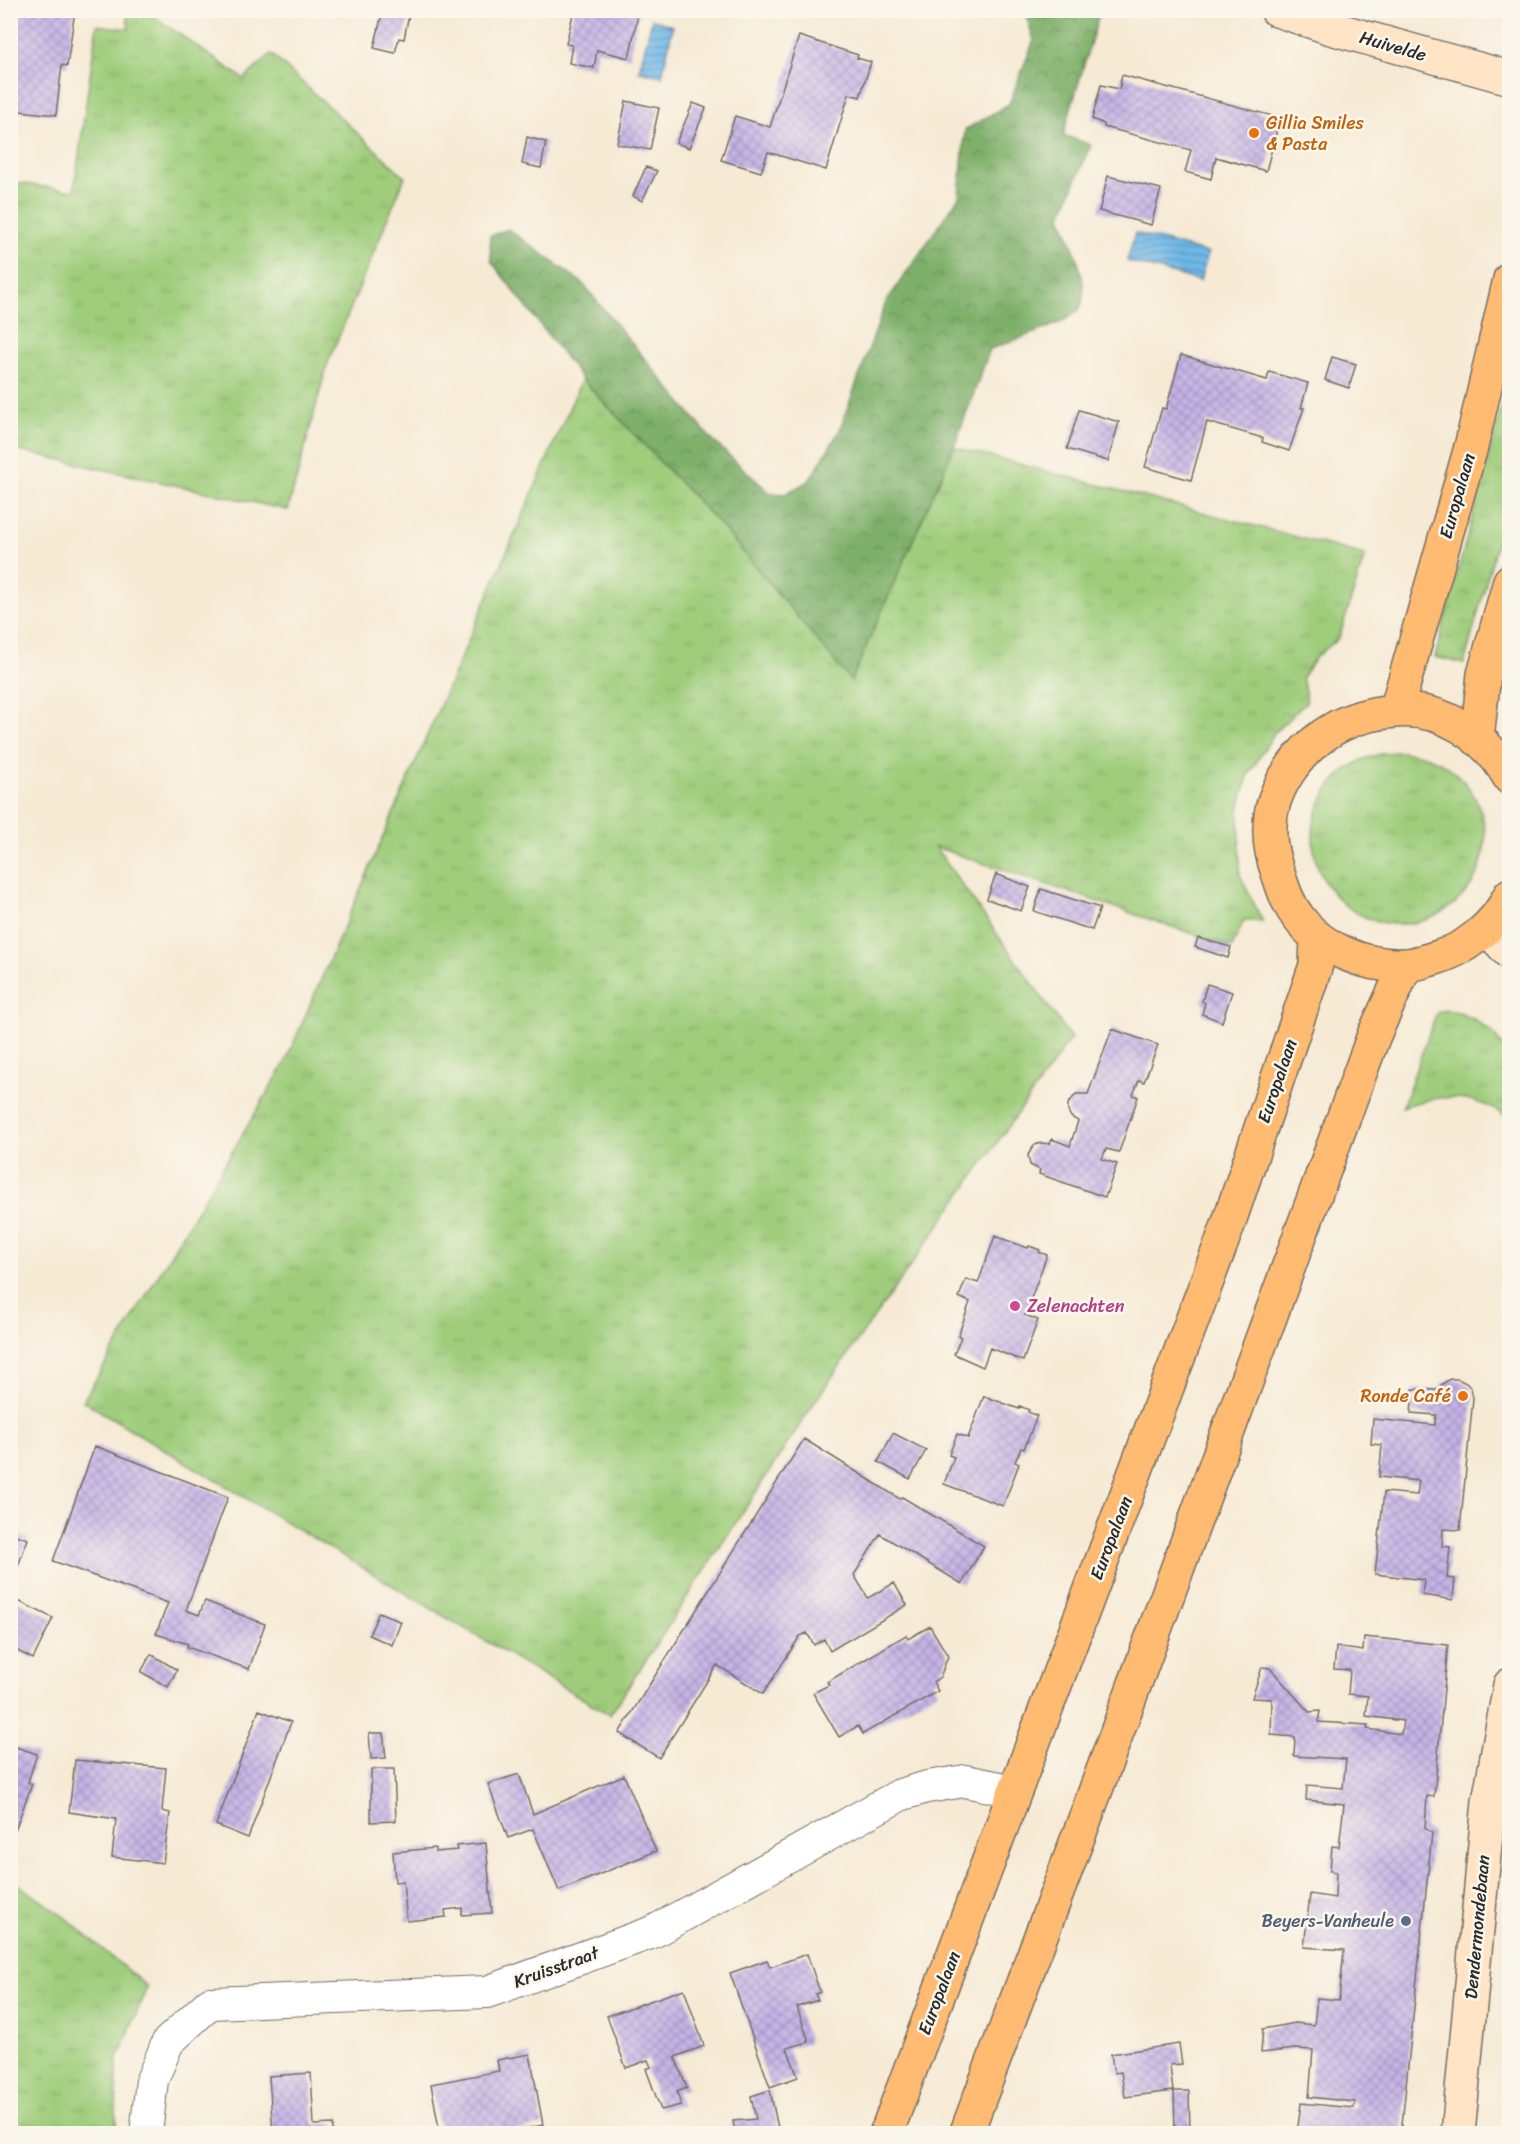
<svg xmlns="http://www.w3.org/2000/svg" width="1520" height="2144" viewBox="0 0 1520 2144" font-family="Sriracha,sans-serif">
<defs>
<pattern id="grass-tufts" width="24" height="20" patternUnits="userSpaceOnUse" patternTransform="scale(1.5)"><rect width="24" height="20" fill="#9fcd7b"/><path d="M3 7l-1-3M5 7V3M7 7l1-3M15 17l-1-3M17 17v-4M19 17l1-3" fill="none" stroke="#89b06a"/></pattern>
<pattern id="forest-crowns" width="20" height="18" patternUnits="userSpaceOnUse" patternTransform="scale(1.5)"><rect width="20" height="18" fill="#7fb06b"/><path d="M2 6a3 3 0 1 1 6 0M12 15a3 3 0 1 1 6 0" fill="none" stroke="#688f58"/></pattern>
<pattern id="water-rules" width="6" height="5" patternUnits="userSpaceOnUse" patternTransform="scale(1.5)"><rect width="6" height="5" fill="#6fb7e7"/><path d="M0 2.5h6" fill="none" stroke="#5b95bb"/></pattern>
<pattern id="building-cross-hatch" width="8" height="8" patternUnits="userSpaceOnUse" patternTransform="scale(1.5)"><rect width="8" height="8" fill="#c5b4e7"/><path d="M0 0l8 8M0 8l8-8" fill="none" stroke="#a093bb"/></pattern>
</defs>
<rect width="100%" height="100%" fill="#fbf7ec"/>
<filter id="ink" filterUnits="userSpaceOnUse"><feTurbulence type="fractalNoise" baseFrequency=".0167" numOctaves="2"/><feDisplacementMap in="SourceGraphic" scale="12" xChannelSelector="R" yChannelSelector="G"/><feConvolveMatrix kernelMatrix="1 2 1 2 8 2 1 2 1" color-interpolation-filters="sRGB"/></filter>
<filter id="wash" filterUnits="userSpaceOnUse"><feTurbulence type="fractalNoise" baseFrequency=".008" numOctaves="4" result="noise"/><feDisplacementMap in="SourceGraphic" scale="24" xChannelSelector="R" yChannelSelector="G"/><feGaussianBlur stdDeviation="1.35" result="paint"/><feColorMatrix in="noise" values="0 0 0 0 0 0 0 0 0 0 0 0 0 0 0 0 0 1.4 0 .05"/><feComposite in="paint" operator="in"/></filter>
<g filter="url(#wash)">
<rect width="100%" height="100%" fill="#f6ead5"/>
<path fill="url(#grass-tufts)" stroke="#657c53" stroke-width="1.5" d="M126 11H146L244 79 271 54 405 177 327 365 288 510 11 449V182L74 191 97 25 129 29Z
M582 379 724 529 851 680 954 447 1365 555 1339 638 1316 657 1302 677 1307 701 1274 733 1248 776 1239 809 1240 875 1263 922 1244 920 1232 947 935 847 1071 1038 820 1394 610 1715 83 1401 284 1065Z
M1509 380V498L1464 664 1435 657Z
M1313 838a86 86 0 1 1 172 0a86 86 0 1 1-172 0Z
M1447 1010 1462 1014 1475 1020 1492 1032 1509 1054V1118C1480 1099 1453 1092 1419 1102 1413 1104 1407 1104 1402 1108L1435 1017 1438 1012Z
M10 1879 61 1914 147 1987 117 2061 116 2133H11Z"/>
<path fill="url(#forest-crowns)" stroke="#556e4b" stroke-width="1.5" d="M1025 11H1100L1063 135 1091 145 1061 216C1069 238 1093 286 1079 309 1070 323 1008 342 990 349L954 447 851 681 724 529 582 379 491 261 490 236 508 229 581 282 712 440 770 493 785 494 809 481 839 432 886 302 959 197 965 130 1009 104 1034 40Z"/>
<path fill="url(#water-rules)" stroke="#4d7189" stroke-width="1.5" d="M652 19 673 26 662 76 639 71Z
M1135 233 1208 253 1200 281 1127 261Z"/>
<g id="blocks">
<path fill="url(#building-cross-hatch)" d="M10 10H75L67 66 62 65 56 115 10 110Z
M383 10H394L409 14 404 39 399 38 395 53 374 48Z
M574 10H639L629 58 597 50 594 68 569 63 572 45 566 44Z
M799 36 858 55 857 58 871 62 860 97 849 94 826 170 768 152 761 172 721 160 735 116 770 127Z
M1122 75 1280 118 1266 171 1216 157 1211 179 1185 172 1191 150 1104 127V124L1092 119 1101 85 1119 89Z
M626 101 659 108 650 150 617 144Z
M693 103 706 108 689 148 676 143Z
M527 137 546 142 541 168 522 164Z
M646 167 657 171 642 201 633 196Z
M1108 176 1161 189 1151 225 1099 211Z
M1181 355 1267 380 1269 372 1308 383 1301 408H1304L1289 451 1262 442 1263 438 1207 422 1191 480 1145 467 1162 408 1166 409Z
M1332 357 1356 364 1349 388 1325 380Z
M1079 410 1119 422 1108 461 1067 449Z
M996 874 1030 887 1021 911 987 899Z
M1041 889 1100 908 1092 930 1034 911Z
M1198 938 1231 947 1228 958 1195 947Z
M1207 984 1232 992 1222 1022 1202 1014 1205 1003 1202 1001Z
M1112 1029 1158 1045 1144 1082 1139 1080 1133 1095 1138 1097 1119 1152 1106 1149 1102 1159 1117 1164 1105 1197 1039 1174 1040 1170 1030 1165 1028 1155 1034 1145 1042 1143 1050 1144 1052 1139 1070 1146 1078 1121 1071 1117 1068 1111V1104L1076 1094H1088Z
M995 1236 1028 1248 1029 1246 1040 1250 1039 1252 1047 1255 1025 1315 1038 1320 1023 1361 990 1348 983 1367 954 1354 961 1337 958 1336 970 1302 959 1297 966 1279 978 1283Z
M1450 1379H1458L1466 1383 1471 1388 1473 1398 1460 1530 1443 1529 1442 1546 1450 1547 1447 1578 1455 1579 1453 1600 1422 1595 1424 1580 1375 1574 1384 1492 1417 1495 1419 1481 1379 1477 1382 1445 1371 1444 1373 1419 1435 1425 1436 1415 1411 1413 1413 1389 1438 1390 1442 1384Z
M984 1396 1019 1409 1020 1406 1029 1410 1028 1412 1037 1416 1024 1449 1021 1448 1015 1462 1019 1464 1003 1506 944 1484 954 1457 949 1455 957 1434 968 1438Z
M893 1433 926 1450 910 1479 878 1462Z
M804 1439 900 1499 902 1497 984 1546 962 1584 880 1534 854 1575 868 1598 894 1583 907 1605 830 1651 824 1639 814 1645 807 1633 800 1636 763 1694 717 1665 659 1758 619 1733Z
M95 1446 228 1497 186 1610 199 1615 205 1601 265 1624 249 1669 187 1647 188 1644 156 1634 168 1603 53 1561Z
M10 1533 28 1539 11 1585H10Z
M14 1599 53 1618 33 1659 10 1647V1607Z
M379 1612 401 1622 392 1645 369 1635Z
M930 1626 948 1656 940 1677 933 1682 938 1691 863 1734 858 1726 839 1737 813 1693 829 1685 827 1682 906 1635 908 1639Z
M1364 1637 1448 1645 1434 1797 1427 1796 1425 1828 1432 1833 1401 2134H1297L1301 2103 1354 2108 1355 2102 1309 2097 1313 2050 1295 2049 1261 2053 1263 2029 1295 2023 1314 2025 1317 1998 1339 2000 1344 1950 1304 1947 1310 1894 1335 1898 1336 1872 1330 1871 1332 1846 1339 1847 1344 1804 1306 1800 1307 1785 1343 1788 1346 1759 1294 1756 1295 1737 1271 1735 1272 1699 1252 1698 1262 1667 1270 1668 1309 1712 1320 1711 1318 1722 1368 1725 1367 1729 1401 1734 1403 1721 1366 1716 1368 1696 1348 1694 1350 1670 1334 1669 1336 1647 1363 1651Z
M151 1654 177 1670 168 1687 141 1672Z
M259 1710 291 1722 248 1838 216 1825Z
M369 1733H383L386 1758 371 1759Z
M10 1745 37 1754 28 1782 32 1784 11 1841Z
M75 1760 166 1768 162 1811 170 1813 163 1863 112 1857 116 1819 69 1812Z
M371 1769H394L396 1821 371 1822Z
M519 1774 533 1814 624 1775 656 1851 559 1891 533 1829 508 1838 488 1784Z
M486 1843 492 1913 462 1915V1908L445 1910 446 1917 407 1921 403 1881 395 1882 393 1852 435 1848V1852L457 1850 456 1846Z
M807 1954 820 1992 815 1994 818 2000 797 2007 809 2042 787 2048 798 2077 770 2087 730 1973 767 1960 770 1967Z
M684 1989 704 2046 675 2057 687 2088 677 2092 681 2105 661 2110 646 2069 651 2067 648 2060 626 2068 607 2016Z
M1179 2044 1182 2064 1170 2065 1173 2091 1125 2097 1121 2072 1114 2073 1111 2054Z
M530 2054 543 2125 501 2134H440L431 2084 499 2071 497 2060Z
M311 2073 314 2125 333 2124V2134H273L269 2076Z
M770 2090 778 2128 759 2134H735L733 2121 756 2119 751 2096Z
M1174 2091H1189L1190 2134H1175Z"/>
</g>
</g>
<g filter="url(#ink)">
<use href="#blocks" fill-opacity="0" stroke="#726e66" stroke-width="1.5"/>
<g fill="none" stroke-linecap="round" stroke-linejoin="round">
<g stroke="#726e66" stroke-width="34">
<path id="street" d="M146 2134 152 2080 168 2042 210 2003 487 1992 653 1932 900 1795 927 1787 965 1781 1015 1791"/>
</g>
<g stroke="#726e66" stroke-width="36">
<path id="secondary" d="M1277 10 1331 28 1510 78
M1487 928 1510 953
M1458 2134 1489 1801 1510 1685"/>
</g>
<g stroke="#726e66" stroke-width="36">
<path id="primary" d="M1396 711 1471 447 1510 279
M1477 739 1484 674 1510 581
M1510 778C1486 736 1444 707 1395 711 1372 713 1349 719 1330 731 1299 750 1270 790 1270 827 1269 844 1273 860 1279 876 1284 891 1288 904 1298 917 1322 950 1366 967 1406 965 1414 965 1424 961 1432 959 1464 951 1496 926 1510 895"/>
</g>
<g stroke="#726e66" stroke-width="36">
<path id="highway" d="M886 2134 1227 1228 1316 965 1317 937
M966 2134 1088 1811 1374 1035 1406 965"/>
</g>
<use href="#street" stroke="#fff" stroke-width="32"/>
<use href="#secondary" stroke="#ffe4c6" stroke-width="33"/>
<use href="#primary" stroke="#ffbb71" stroke-width="33"/>
<use href="#highway" stroke="#ffbb71" stroke-width="33"/>
</g>
</g>
<g fill="#e8710a" stroke="#fbf7ec" stroke-width="2">
<circle cx="1254" cy="133" r="6"/>
<circle cx="1463" cy="1396" r="6"/>
</g>
<circle fill="#d1479c" stroke="#fbf7ec" stroke-width="2" cx="1015" cy="1306" r="6"/>
<circle fill="#5c6f8a" stroke="#fbf7ec" stroke-width="2" cx="1406" cy="1921" r="6"/>
<g text-anchor="middle" dominant-baseline="central" stroke-width="5" stroke-linejoin="round" paint-order="stroke">
<g font-size="18" fill="#2b2b2b" stroke="#fbf7ec">
<text transform="translate(1393 46) rotate(16)">Huivelde</text>
<text transform="translate(1457 496) rotate(-74)">Europalaan</text>
<text transform="translate(1277 1081) rotate(-71)">Europalaan</text>
<text transform="translate(1111 1538) rotate(-69)">Europalaan</text>
<text transform="translate(1477 1927) rotate(-85)">Dendermondebaan</text>
<text transform="translate(556 1967) rotate(-20)">Kruisstraat</text>
<text transform="translate(939 1993) rotate(-69)">Europalaan</text>
</g>
<g font-size="18" fill="#c56008" stroke="#fbf7ec" text-anchor="start">
<text x="1266" y="123">Gillia Smiles<tspan x="1266" dy="21">&amp; Pasta</tspan></text>
<text x="1451" y="1396" text-anchor="end">Ronde Café</text>
</g>
<g font-size="18" fill="#b23c85" stroke="#fbf7ec" text-anchor="start">
<text x="1027" y="1306">Zelenachten</text>
</g>
<g font-size="18" fill="#4e5e75" stroke="#fbf7ec" text-anchor="end">
<text x="1394" y="1921">Beyers-Vanheule</text>
</g>
</g>
<rect width="1520" height="2144" fill="none" stroke="#fbf7ec" stroke-width="36"/>
</svg>
